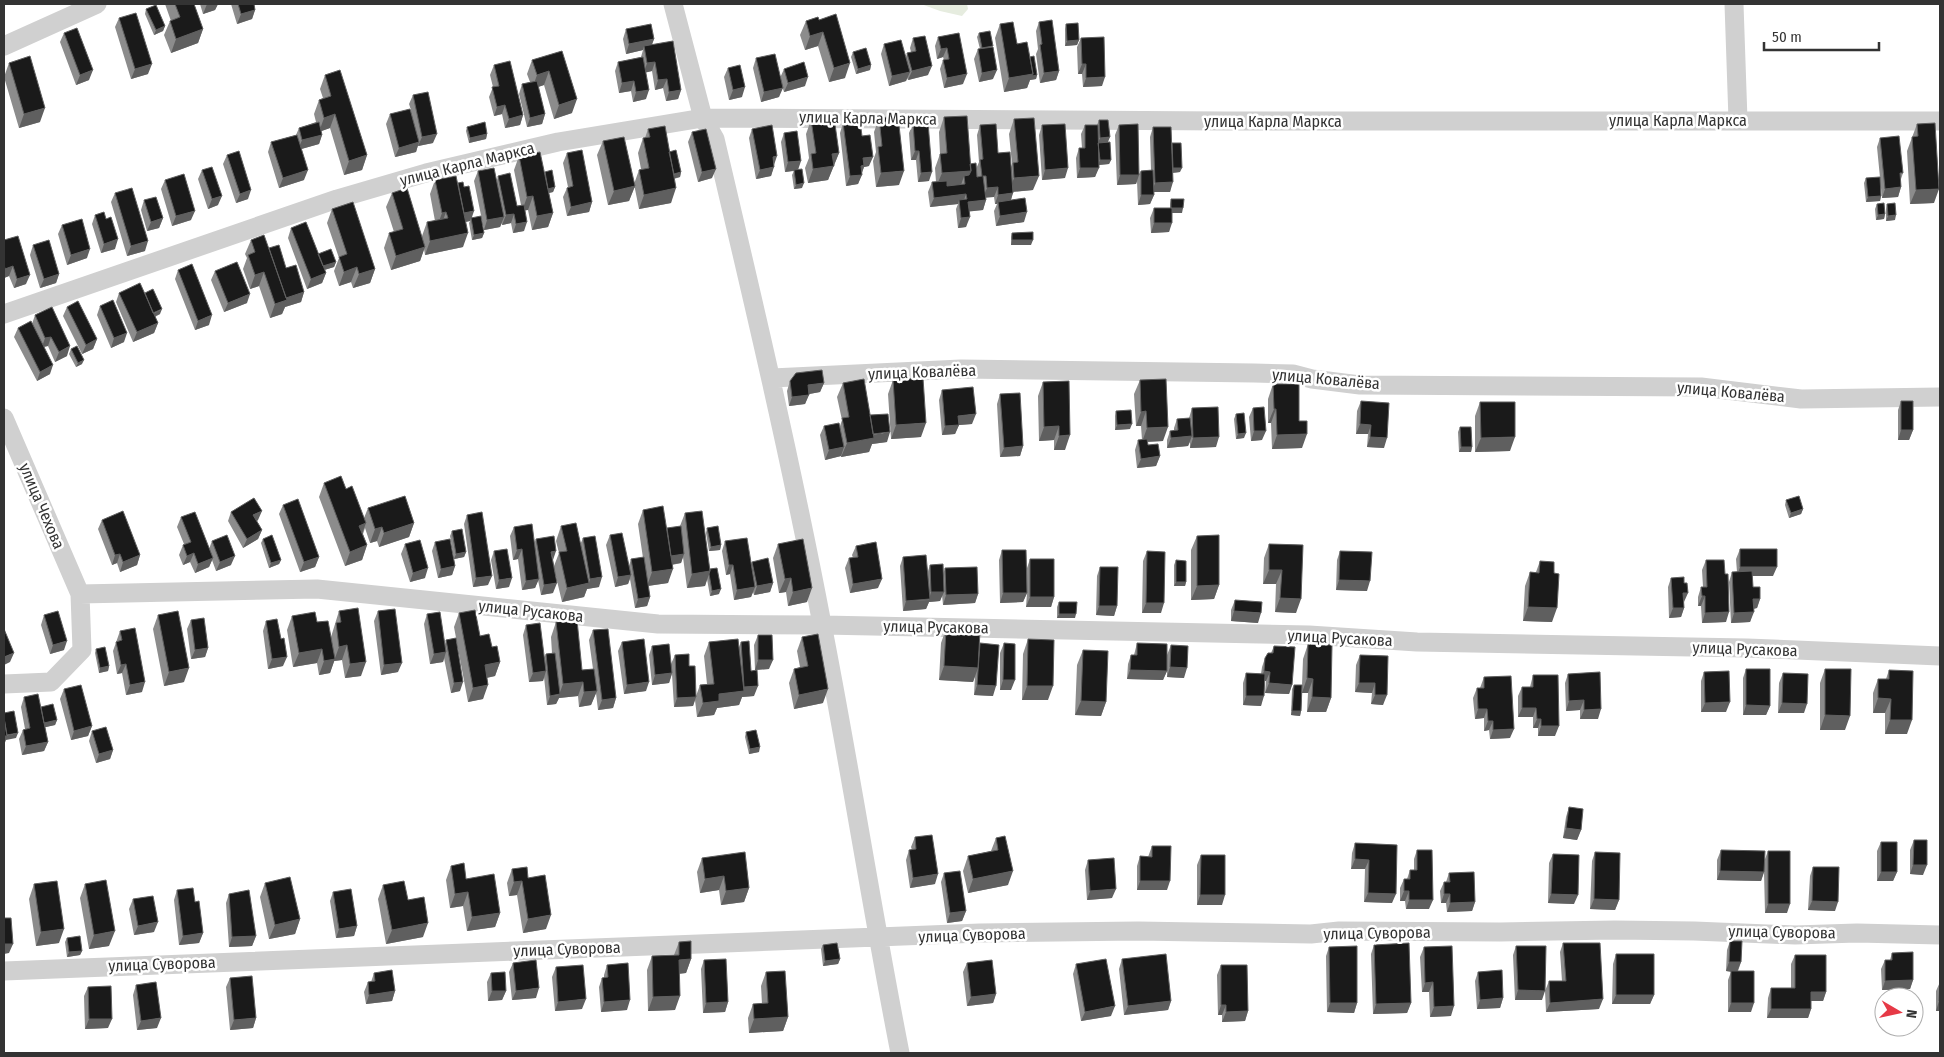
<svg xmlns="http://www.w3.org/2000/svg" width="1944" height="1057" viewBox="0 0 1944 1057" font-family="'Fira Sans Condensed',sans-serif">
<rect width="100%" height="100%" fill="#fff"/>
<path fill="#e6ecdf" d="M921 4H967L968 9 962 16 940 11Z"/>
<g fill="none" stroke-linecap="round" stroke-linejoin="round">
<path stroke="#d0d0d0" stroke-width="19" d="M673 4 703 118 715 139C753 300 791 461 822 624 850 767 872 911 900 1053
M1734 4 1738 120
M4 46 97 4
M4 314 337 199 426 173 558 142 703 118 1227 121H1940
M772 378 961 369 1254 373 1293 374 1312 379 1360 385 1701 387 1801 399 1940 397
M4 418 80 594
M4 684 51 682 82 650 80 594 317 589 658 624 823 625 1309 635 1417 642 1747 648 1940 656
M4 971 980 933 1138 931 1311 934 1339 931 1500 932 1615 930 1694 931 1795 935 1857 933 1940 935"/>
</g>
<path fill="#8c8c8c" d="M165 4H194L203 29 198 43 171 53 164 35 170 21H171Z
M200 4H218L215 10 203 14Z
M231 4H254L255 10 252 19 237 24Z
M146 9 165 26 163 31 154 35 145 14Z
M818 17 845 78 829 82 818 46 805 50 800 35 806 21Z
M119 18 148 74 131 79 115 27Z
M1039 22 1059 71 1056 80 1040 83 1036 54 1038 49 1036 31Z
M1000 24 1030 57 1037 75 1036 79 1030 80 1027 88 1004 92 995 38Z
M1066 24 1079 40 1077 45 1065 46V29Z
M626 29 654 39 652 45 681 90 678 99 666 101 663 88 655 90 652 71 646 72V99L633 102 631 91 619 93 615 71 618 62 641 57 643 50 626 54 623 39Z
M64 33 89 80 76 85 60 42Z
M959 33 963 84 944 88 940 69 943 60H944L943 57 937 59 935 46 938 37Z
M979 33 993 48V79L979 82 974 59 978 49H980L977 37Z
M913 38 928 75 908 80 907 78 906 81 889 86 881 54 884 44 906 57 907 53 911 52 910 48Z
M1081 38 1102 86 1083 87 1082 74H1078L1077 47Z
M562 51 572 113 554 119 544 85 538 87 545 114 542 124 527 127 519 94 522 84 530 82 527 74 532 60Z
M853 52 871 65 870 70 856 74 851 57Z
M756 58 780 78 784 69 805 86 784 92 781 83 779 97 761 102 753 68Z
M9 63 40 122 19 128 4 77Z
M494 65 523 115 520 125 505 128 502 114 494 116 489 97 493 87 490 75Z
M728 68 742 97 729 100 724 77Z
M325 75 367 155 362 170 344 175 330 128 321 131 322 135 319 144 301 149 304 180 279 188 268 152 271 142 296 135 299 128 316 122 314 114 319 100 323 98 320 89Z
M413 95 433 143 418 146V145L416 152 395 157 386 124 390 114 411 110 409 104Z
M944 117 970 164 976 169 979 162 977 135 980 125 998 153 1011 167 1012 164 1009 134 1014 119 1033 190 1013 192 1011 200 1024 222 996 226 994 211 997 204H995L994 197H986V200L983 210 969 211 966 227 958 228 956 209 958 204 930 207 928 192 932 182H936L935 168 940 154 939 132Z
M879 118 899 185 876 187 873 161 876 152 874 132Z
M811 120 839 153 828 180 808 183 805 168 809 158 806 134Z
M1099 120 1108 142 1111 160 1109 164 1099 165 1095 177 1077 178 1076 158 1079 148H1082L1081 134 1085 125H1097Z
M843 123 862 136 869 166 864 167 858 184 846 186 840 133Z
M913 123 929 181 918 182 916 160H911L909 133Z
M1917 124 1934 203 1910 204 1907 151Z
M1042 125 1065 178 1042 180 1039 135Z
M1119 125 1139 174 1141 171 1151 170 1150 137 1153 127 1172 143 1180 172 1173 173 1170 192H1153L1154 195 1150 204 1138 205 1137 181 1136 184 1117 185 1115 135Z
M467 127 487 134 486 139 469 143 466 131Z
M648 129 669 152 681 172 680 177 674 179 671 203 639 209 634 184 639 170 641 169 638 153 643 138H645Z
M752 129 774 165 771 176 756 179 749 138Z
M692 132 712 178 698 182 688 142Z
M784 133 798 170 802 188 794 189 792 175 794 171 785 172 781 142Z
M1880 138 1903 173 1901 179V187L1898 197 1882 198 1877 147Z
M603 141 635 186 629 201 608 205 597 155Z
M567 153 592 202 589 212 567 216 563 197 567 188 568 187 563 163Z
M227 155 248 199 236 203 223 164Z
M519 156 544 172 555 187 553 192 549 193 553 213 548 227 532 230 528 210H525L524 231 513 233 511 223 502 225V223L500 227 484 230 474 181 478 171 497 180 498 176 517 206 521 205 514 170Z
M202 170 218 205 208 209 198 179Z
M1866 178 1881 196 1880 201 1866 202 1864 183Z
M165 180 191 220 172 226 161 189Z
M435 180 458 183 472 218 484 233 482 238 472 240 469 223 470 221 465 222 463 247 425 255 424 249 420 261 391 270 384 248 389 233 394 232 386 207 392 193 422 236 427 222 435 221 430 194Z
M115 193 145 251 127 256 111 202Z
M1171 199 1182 213H1172L1169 232 1151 233 1150 218 1154 208H1170V204Z
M144 200 163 218 159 228 147 231 141 210Z
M1877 204 1885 214 1884 219 1876 220 1875 209Z
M1887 204 1895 220 1886 221V209Z
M332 209 375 269 370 283 353 288 351 282 339 286 334 271 339 258 327 223Z
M95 215 106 219 115 249 101 253 92 224Z
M62 225 87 258 67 265 58 234Z
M291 228 318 254 336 262 334 267 324 270 326 273 322 283 307 289 288 238Z
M1012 233 1031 245H1011V237Z
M4 240 26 284 14 288 9 276 4 278Z
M251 240 269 248 286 268 304 292 301 302 285 307 282 314 270 318 259 286 250 289 243 269 247 258 245 254Z
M33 245 59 274 56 283 40 288 30 255Z
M178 270 209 325 195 330 175 279Z
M215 271 247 303 224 312 211 280Z
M119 293H145L160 314 155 317 158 323 154 333 133 342 116 302Z
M100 306 124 342 111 348 97 315Z
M67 307 97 339 93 349 82 354 63 316Z
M35 315 67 356 55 362 48 346 44 347 50 374 37 381 14 337 18 328 32 324Z
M71 349 82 364 76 367 69 354Z
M893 380 921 437 891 439 888 394Z
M1140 380 1163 441 1147 442 1148 445 1160 456 1156 466 1137 468 1135 450 1138 440H1142L1141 426H1136L1134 394Z
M790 381 824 383 820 392 809 394 805 404 789 406 787 391Z
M1069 381 1065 450H1054V440L1039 441 1038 396 1043 382Z
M843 383 870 416 887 442 872 444 869 452 841 457V455V456L825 460 820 435 824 426H840L842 420 837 397Z
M1273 384 1299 421 1302 448 1272 449 1271 423H1268V399Z
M942 390 972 424 959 425 955 434 942 435 939 400Z
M1000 394 1023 446 1020 456 1000 457 997 404Z
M1361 401 1384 448 1367 447 1368 434H1356L1357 411Z
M1901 401 1913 430 1909 440H1898V410Z
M1480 402 1510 451 1475 452V416Z
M1192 408 1216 447 1190 448V442L1188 446 1167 448V440L1170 431H1174V428L1177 419 1189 418Z
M1253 408 1262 440 1251 441 1249 417Z
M1116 411 1130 429 1115 430V416Z
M1236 414 1244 438 1236 439 1234 419Z
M1460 427 1472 447 1471 452H1459L1458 432Z
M324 483 346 489 364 518 368 508 414 523 409 537 379 547 377 541 370 543 365 528 363 534 367 545 362 560 345 566 319 497Z
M1786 500 1803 509 1801 514 1789 518 1785 505Z
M283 505 319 557 315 567 300 572 279 514Z
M643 510 667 529 680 526 685 513 710 569 719 594 710 596 707 579 705 586 687 588 683 557 681 563 672 565 668 583 648 586 650 597 647 606 635 608 630 579 628 584 615 587 606 545 610 535 629 566 631 559 643 558 638 524Z
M231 512 258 520 257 521 262 530 258 539 243 548 228 521Z
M467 515 488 585 473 587 464 524Z
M181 517 209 549 212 541 231 565 216 571 212 560 209 567 195 573 190 562 183 565 179 555 183 545 184 544 177 527Z
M102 520 140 555 137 565 120 572 117 563 112 565 98 529Z
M561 526 580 545 583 538 599 587 587 589 584 597 562 602 554 568 553 593 541 595 538 580 535 588 522 590 518 559 513 560 510 536 514 527 534 544 536 539 553 560 554 566 559 553 556 541Z
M707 528 721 545 720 550 709 551 706 533Z
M452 531 466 552 464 557 454 559 450 536Z
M1197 536 1219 585 1214 599 1191 600V550Z
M263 539 281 560 279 564 269 568 261 543Z
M725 541 751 564 752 562 773 583 770 592 754 595 753 592 751 597 734 600 730 574 726 575 722 551Z
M435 542 455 566 452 575 438 578 432 551Z
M405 544 425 578 410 582 401 554Z
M778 544 807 602 788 606 786 592 779 593 773 558Z
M1269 544 1303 545 1296 613 1275 612 1276 584H1263L1264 558Z
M856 546 878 588 850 593 845 568 849 558H853L852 555Z
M1740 549 1773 576H1752L1753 587 1760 599 1757 608 1754 609 1750 622 1731 623 1729 582 1732 572H1737L1736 559Z
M1002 550 1027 568 1030 559 1054 597 1051 607H1026L1027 593 1023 602 1000 603 999 560Z
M494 551 509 587 496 589 491 560Z
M1147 551 1161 613H1142L1143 561Z
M1340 551 1367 591 1336 590 1337 560Z
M903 557 928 571 930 565 943 575 945 568 978 594 975 603 943 605 942 595 940 601 929 602 926 609 903 611 900 566Z
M1176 560 1186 582 1185 586H1174V565Z
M1706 560 1726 622 1702 623 1701 606H1698V597L1701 587H1703L1702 570Z
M1540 561 1554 573 1552 622 1523 621 1525 586 1530 572H1536Z
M1100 567 1117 606 1114 616 1096 615 1097 576Z
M1671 578 1684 583V608L1681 617 1669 618 1668 587Z
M1235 600 1258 623 1231 621V610Z
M1059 602 1075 618H1057V607Z
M339 611 361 676 345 678 342 660 334 661 330 673 319 675 317 663 293 667 287 630 292 616 317 622 331 637Z
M378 611 398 672 381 675 374 621Z
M459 613 480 636 492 647 500 662 495 676 487 678 483 699 468 702 454 627Z
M427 614 445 644 446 640 460 691 451 693 444 658 443 662 430 664 424 624Z
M44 615 64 650 50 654 41 625Z
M158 615 184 682 164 686 153 629Z
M191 620 208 648 205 657 191 659 187 629Z
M266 621 281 639 283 666 268 669 263 631Z
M556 622 582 670 593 669 589 640 593 630 616 698 613 708 598 710 596 693 591 705 579 707 578 696 559 698 556 704 547 705 544 677 543 681 529 682 523 635 526 625 544 658 546 654 552 653 551 637Z
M946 629 979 646 980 643 993 696 974 695 975 676 973 682 939 680 941 643Z
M120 631 142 692 126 695 122 673 117 674 113 651Z
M758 635 769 669 755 670 754 645Z
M802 637 823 703 794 709 789 683 794 669 800 667 797 651Z
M1028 639 1048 700H1022L1023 654Z
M622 642 646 691 624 694 618 651Z
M709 642 739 647 741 642 751 671 754 696 742 697 739 705 717 708 714 715 697 717 695 700 693 706 674 707 672 674 669 683 652 685 649 655 652 646 671 664 675 655 689 666 696 696 700 685 707 684 704 656Z
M1004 643 1011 690H1000V653Z
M1137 643 1167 671 1163 680 1127 679 1128 664 1131 655H1134Z
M1308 644 1331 698 1326 712H1307L1308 693H1302L1301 711 1300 716 1291 715 1292 689 1294 685H1302L1303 659Z
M1171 645 1184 678 1167 677V655Z
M1274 646 1292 685 1289 694 1265 693 1266 681H1264L1261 706 1243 705V683L1246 673 1261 674 1262 667 1265 658 1271 653Z
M96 649 109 666 108 671 99 673 95 653Z
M1083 650 1106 702 1101 716 1075 715 1077 665Z
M1360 655 1388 656 1383 705 1371 704 1372 693 1355 692 1356 665Z
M1746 669 1770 706 1766 715H1743V678Z
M1825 669 1845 730H1820V683Z
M1889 670 1907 734H1885V713H1873V693L1878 679H1886Z
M1704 672 1726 712H1701V681Z
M1783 673 1804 713H1778L1779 683Z
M1568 674 1598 719H1580V710L1566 711 1565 683Z
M1533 675 1555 736H1538V728H1533V717H1518V696L1522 687H1530Z
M1484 677 1510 738 1490 739 1489 730 1484 731V718L1475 719 1473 698 1477 688H1480Z
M64 689 92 726 88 736 71 740 60 699Z
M24 697 41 707 57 720 55 725 45 727 48 742 44 751 22 755 19 739 23 730 25 729 21 707Z
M92 731 113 750 110 759 96 763 89 741Z
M746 732 759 752 749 754 745 737Z
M1569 807 1581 830 1577 840 1563 838 1566 817Z
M915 837 935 884 910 888 906 860 909 850H912L911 847Z
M996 838 1008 885 968 893 963 871 968 856 991 851Z
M1914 840 1923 875 1910 874V850Z
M1881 842 1897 872 1893 881H1877V851Z
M1355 843 1397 845 1392 903 1364 902 1365 869H1351L1352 853Z
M1152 846 1167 890H1137V866L1140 856 1148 857Z
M1417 850 1429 909H1406L1405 901H1400V888L1404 879H1407L1410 870H1414V859Z
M1721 850 1765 859 1768 851 1787 913H1765L1764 872 1761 881 1717 880V860Z
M1595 852 1619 900 1615 910 1590 909 1592 861Z
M1553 854 1574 904 1548 903 1549 863Z
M1201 855 1222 905H1197V865Z
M702 858 749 888 744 902 721 905 719 890 700 893 697 872Z
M1088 860 1112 898 1087 900 1085 870Z
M451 866 466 879 500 913 495 927 467 931 463 906 450 908 446 880Z
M1813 867 1835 911 1808 910 1810 876Z
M512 869 528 878 546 929 523 933 517 895 509 896 507 883Z
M944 873 966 911 962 921 947 923 941 882Z
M1449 873 1475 902 1472 911 1447 912 1446 903H1441L1440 891 1444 882H1446Z
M265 883 300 919 295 934 269 939 260 897Z
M34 884 59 943 36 946 29 899Z
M85 884 109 946 89 949 80 898Z
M383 885 408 900 423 937 386 944 378 899Z
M177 890 195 902 203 933 199 943 179 945 174 900Z
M333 892 357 926 354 936 336 938 330 901Z
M229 894 256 936 252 946 229 947 226 903Z
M133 899 154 932 134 935 129 909Z
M67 938 82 951 80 955 67 957 65 942Z
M1730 941 1741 962 1738 971 1751 1012H1728V980L1731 972 1726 971 1727 950Z
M679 942 691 959 686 973 679 974 675 1010 648 1011 647 970 652 956 674 955Z
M1563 943 1599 1009 1546 1012 1545 991 1549 981H1562L1560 952Z
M823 945 840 959 838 964 823 966 821 949Z
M1374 945 1411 1003 1407 1013 1373 1014 1371 954Z
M1516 946 1542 1000H1515L1513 955Z
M1329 947 1357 1003 1354 1013 1327 1012 1326 956Z
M1424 947 1451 1016 1430 1017 1429 992H1422L1420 957Z
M1892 953 1913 980 1910 989 1882 990 1881 969 1885 960H1890Z
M1616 954 1654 995 1650 1004H1612L1613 964Z
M1795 955 1826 992 1823 1001H1811V1009L1808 1018H1767L1768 998 1771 988H1791V964Z
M1122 959 1171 1001 1168 1010 1124 1015 1119 969Z
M704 960 728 1002 725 1012 703 1013 701 969Z
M513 963 536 998 512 1000 509 972Z
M967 963 996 994 993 1003 967 1006 963 972Z
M1076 964 1111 1016 1081 1021 1073 974Z
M607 965 627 1010 601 1012 599 987 602 978H604V975Z
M1221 965 1248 1011 1245 1021 1222 1022V1015H1218L1217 975Z
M556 967 582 1009 555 1011 552 977Z
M766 972 788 1017 783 1031 749 1033 748 1018 753 1004H762L761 986Z
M1478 972 1503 998 1500 1008 1477 1009 1475 981Z
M374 973 395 991 392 1001 366 1004 364 992 368 982H371Z
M491 973 506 991 502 1000 488 1001 487 982Z
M230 978 256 1018 253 1028 230 1030 226 987Z
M1940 982V1011H1936V991Z
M136 985 157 1028 137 1030 133 995Z
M88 987 108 1028 85 1029 84 996Z"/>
<path fill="#5f5f5f" d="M207 4H218L215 10 203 14Z
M255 10 252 19 237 24 241 14Z
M165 26 163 31 154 35 156 30Z
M203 29 198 43 171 53 176 39Z
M823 32 818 46 805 50 810 36Z
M654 39 650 49 644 46 643 50 626 54 629 44Z
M1079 40 1077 45 1065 46 1067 41Z
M947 48 943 57 937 59 941 49Z
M655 62 652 71 644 73 647 63Z
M850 63 845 78 829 82 834 68Z
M152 64 148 74 131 79 135 69Z
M1082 64H1086L1082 74H1078Z
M871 65 870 70 856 74 858 69Z
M932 66 928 75 908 80 912 71Z
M93 70 89 80 76 85 80 75Z
M997 70 993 79 979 82 982 73Z
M549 71 544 85 532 89 537 75Z
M1059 71 1056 80 1040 83 1044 73Z
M910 72 906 81 889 86 892 76Z
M967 74 963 84 944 88 947 78Z
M1033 74 1037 75 1036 79 1030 80 1027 88 1004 92 1009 78Z
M808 77 805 86 784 92 788 83Z
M1105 77 1102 86 1083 87 1086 78Z
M667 79 663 88 655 90 658 80Z
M634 81 631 91 619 93 622 83Z
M745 87 742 97 729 100 733 90Z
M783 88 779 97 761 102 764 92Z
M649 90 646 99 633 102 636 92Z
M681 90 678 99 666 101 669 92Z
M577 99 572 113 554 119 559 105Z
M505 105 502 114 494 116 497 107Z
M45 108 40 122 19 128 24 114Z
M335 114 330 128 319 132 324 118Z
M545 114 542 124 527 127 530 118Z
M523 115 520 125 505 128 509 119Z
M437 134 433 143 418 146 422 137Z
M487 134 486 139 469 143 470 138Z
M322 135 319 144 298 150 302 140Z
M1110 137 1108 142 1098 143 1100 138Z
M419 142 416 152 395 157 399 148Z
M915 151H919L916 160H911Z
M839 153 828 180 808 183 813 169 832 154Z
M367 155 362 170 344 175 349 161Z
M777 156 774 165 773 157Z
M873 157 869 166 864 167 861 175H857L863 158Z
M1100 160H1111L1109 164 1098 165Z
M801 161 798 170 785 172 788 162Z
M774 167 771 176 756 179 760 170Z
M1068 168 1065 178 1042 180 1045 170Z
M1080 168H1099L1095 177 1077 178Z
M1172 168H1182L1180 172 1170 173Z
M716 169 712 178 698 182 702 172Z
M308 170 304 180 279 188 283 178Z
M904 171 899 185 876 187 881 173Z
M971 171 965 184 964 176 961 185 936 187 942 173Z
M681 172 680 177 671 179 673 175Z
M932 172 929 181 918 182 921 173Z
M862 175 858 184 846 186 850 176Z
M1120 175H1139L1136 184 1117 185Z
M1039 176 1033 190 1009 192 1014 178Z
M1173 182 1170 192H1152L1155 183Z
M804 183 802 188 794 189 796 185Z
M635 186 629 201 608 205 614 191Z
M555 187 553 192 544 194 545 189Z
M998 187 994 197 983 198 987 188Z
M1901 187 1898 197 1882 198 1885 189Z
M676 188 671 203 639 209 644 195Z
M1939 189 1934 203 1910 204 1916 190Z
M251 190 248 199 236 203 240 194Z
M1013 193 1010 203 998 202 997 204H995L998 195Z
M966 194 963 203 959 200 958 204 930 207 934 198Z
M1141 195H1154L1150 204 1138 205Z
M222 196 218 205 208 209 212 199Z
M533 196 528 210 522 211 527 197Z
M1881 196 1880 201 1866 202 1868 197Z
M986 200 983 210 965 212 968 202Z
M592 202 589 212 567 216 571 207Z
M1171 208H1183L1182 213H1169Z
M195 211 191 220 172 226 176 216Z
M474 211 471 220V218L470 221 460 223 464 213Z
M446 212 441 226 437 227 442 213Z
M1027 212 1024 222 996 226 1000 216Z
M553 213 548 227 532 230 537 216Z
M514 214 511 223 502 225 506 215Z
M1885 214 1884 219 1876 220 1878 215Z
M1896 215 1895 220 1886 221 1888 216Z
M504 217 500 227 484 230 487 220Z
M970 217 966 227 958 228 961 218Z
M163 218 159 228 147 231 151 222Z
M527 222 524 231 513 233 516 224Z
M1154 223H1172L1169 232 1151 233Z
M468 233 463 247 425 255 430 241Z
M484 233 482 238 472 240 474 235Z
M118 239 115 249 101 253 104 244Z
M1012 240H1033L1031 245H1011Z
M148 241 145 251 127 256 131 246Z
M425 247 420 261 391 270 396 256Z
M90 249 87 258 67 265 71 255Z
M336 262 334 267 321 271 322 266Z
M13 266 9 276 4 278V273L5 269Z
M357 267 351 282 339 286 344 272Z
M375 269 370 283 353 288 359 274Z
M264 272 259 286 250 289 255 275Z
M326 273 322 283 307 289 311 279Z
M59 274 56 283 40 288 44 279Z
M30 275 26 284 14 288 17 279Z
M304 292 301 302 285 307 282 314 270 318 275 304 285 298Z
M250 294 247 303 224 312 228 303Z
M162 309 160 314 151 318 153 314Z
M212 315 209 325 195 330 198 321Z
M158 323 154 333 133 342 137 332Z
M127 333 124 342 111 348 114 338Z
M51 337 48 346 42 347 45 338Z
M97 339 93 349 82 354 86 345Z
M70 346 67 356 55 362 59 352Z
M84 360 82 364 76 367 78 363Z
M53 365 50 374 37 381 40 372Z
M824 383 820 392 804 395 808 385Z
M809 395 805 404 789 406 792 397Z
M1274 409H1276L1271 423H1268Z
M1146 411 1141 426H1136L1141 412Z
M976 414 972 424 959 425 955 434 942 435 945 426 958 416Z
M926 423 921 437 891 439 896 425Z
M1132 424 1130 429 1115 430 1117 425Z
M1360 424 1371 425 1368 434H1356Z
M1059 426 1054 440 1039 441 1044 427Z
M1168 427 1163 441 1142 442 1147 428Z
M1901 430H1913L1909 440H1898Z
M1254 431H1266L1262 440 1251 441Z
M890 432 887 442 872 444 869 452 841 457 847 443 872 435Z
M1246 433 1244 438 1236 439 1238 434Z
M1307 434 1302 448 1272 449 1277 435Z
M1070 435 1065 450H1054L1059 436Z
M1192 436 1188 446 1167 448 1171 438Z
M1219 437 1216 447 1190 448 1193 438Z
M1370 437 1387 438 1384 448 1367 447Z
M1515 437 1510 451 1475 452 1481 438Z
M1023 446 1020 456 1000 457 1004 448Z
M844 447 841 456 825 460 829 450Z
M1461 447H1472L1471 452H1459Z
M1160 456 1156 466 1137 468 1141 459Z
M1803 509 1801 514 1789 518 1791 513Z
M262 511 258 520 250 525 253 515Z
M366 523 361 537 359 526Z
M414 523 409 537 379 547 384 533Z
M382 527 377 541 370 543 375 529Z
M262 530 258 539 243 548 247 539Z
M367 545 362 560 345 566 350 552Z
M721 545 720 550 709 551 711 547Z
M522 549 518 559 513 560 517 550Z
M556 551 553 560 551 552Z
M466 552 464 557 454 559 456 554Z
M194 553 190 562 183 565 187 556Z
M120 554 117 563 112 565 115 555Z
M684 554 681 563 668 565 671 556Z
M140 555 137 565 120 572 123 562Z
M235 556 231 565 216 571 220 562Z
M319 557 315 567 300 572 304 562Z
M213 558 209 567 195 573 198 564Z
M281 560 279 564 269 568 271 563Z
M729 565H733L730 574 726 575Z
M455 566 452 575 438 578 441 569Z
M1740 567H1777L1773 576H1737Z
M428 568 425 578 410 582 413 573Z
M673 569 668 583 647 586 652 572Z
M1269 570H1282L1276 584H1263Z
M710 571 705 586 687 588 692 574Z
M631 575 628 584 615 587 618 577Z
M492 576 488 585 473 587 476 578Z
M602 577 599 587 587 589 584 597 562 602 567 588 589 583 590 579Z
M512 578 509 587 496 589 499 580Z
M791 578 786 592 779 593 785 579Z
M539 579 535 588 522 590 526 581Z
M882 579 878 588 850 593 853 584Z
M1339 580 1370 581 1367 591 1336 590Z
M1176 582H1186L1185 586H1174Z
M557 583 553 593 541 595 544 585Z
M773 583 770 592 754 595 757 586Z
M1219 585 1214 599 1191 600 1197 586Z
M755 587 751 597 734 600 737 590Z
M812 588 807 602 788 606 793 592Z
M721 589 719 594 710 596 712 591Z
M931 592H944L940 601 929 602 926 609 903 611 906 601 929 600Z
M1003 593H1027L1023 602 1000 603Z
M1683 593H1688L1684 602Z
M978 594 975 603 943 605 946 595Z
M1702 596H1705L1701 606H1698Z
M650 597 647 606 635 608 638 599Z
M1030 597H1054L1051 607H1026Z
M1280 598 1301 599 1296 613 1275 612Z
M1753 599H1760L1757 608 1750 609Z
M1146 603H1164L1161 613H1142Z
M1099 606H1117L1114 616 1096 615Z
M1528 607 1557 608 1552 622 1523 621Z
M1673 608H1684L1681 617 1669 618Z
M1234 611 1261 613 1258 623 1231 621Z
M1729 612 1726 622 1702 623 1705 613Z
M1754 612 1750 622 1731 623 1734 613Z
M1059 614H1076L1075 618H1057Z
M67 641 64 650 50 654 53 645Z
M347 645 342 660 334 661 339 647Z
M208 648 205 657 191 659 195 650Z
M322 649 317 663 293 667 299 653Z
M446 652 443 662 430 664 434 654Z
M14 653 10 662 4 665V657Z
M287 657 283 666 268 669 272 659Z
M335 659 330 673 319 675 324 661Z
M758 660H773L769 669 755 670Z
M366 662 361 676 345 678 350 664Z
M500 662 495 676 480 679 485 665Z
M402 663 398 672 381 675 384 665Z
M126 664 122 673 117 674 121 665Z
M109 666 108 671 99 673 100 668Z
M944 666 978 668 973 682 939 680Z
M1170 667 1187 668 1184 678 1167 677Z
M189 668 184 682 164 686 169 672Z
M1130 670 1167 671 1163 680 1127 679Z
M546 671 543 681 529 682 533 673Z
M1264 671 1270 672 1266 681H1260Z
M672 673 669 683 652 685 655 675Z
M1307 678 1313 679 1308 693H1302Z
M1003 680H1015L1011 690H1000Z
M145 682 142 692 126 695 130 685Z
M463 682 460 691 451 693 454 683Z
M583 682 578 696 559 698 556 704 547 705 550 696 559 695 563 684Z
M649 682 646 691 624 694 627 685Z
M1269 683 1292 685 1289 694 1265 693Z
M1359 683H1375L1372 693 1355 692Z
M488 685 483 699 468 702 473 688Z
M977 685 996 686 993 696 974 695Z
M758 686 754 696 742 697 739 705 717 708 714 715 697 717 703 703 719 694 743 691 744 687Z
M1027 686H1053L1048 700H1022Z
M828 689 823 703 794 709 799 695Z
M597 691 591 705 579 707 584 692Z
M1375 695H1387L1383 705 1371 704Z
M1246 696H1264L1261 706 1243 705Z
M696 697 693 706 674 707 677 698Z
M1312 697 1331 698 1326 712H1307Z
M616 698 613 708 598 710 602 700Z
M1878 698 1891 699 1885 713H1873Z
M1584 700 1580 710 1566 711 1569 701Z
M1081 701 1106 702 1101 716 1075 715Z
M1730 702 1726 712H1701L1705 703Z
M1782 703 1807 704 1804 713H1778Z
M1746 705 1770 706 1766 715H1743Z
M1522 708H1536L1533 717H1518Z
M1478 709H1487L1484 718 1475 719Z
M1601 709 1598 719H1580L1584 710Z
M1292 711H1301L1300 716 1291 715Z
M1825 715 1850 716 1845 730H1820Z
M1537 719H1541L1538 728H1533Z
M57 720 55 725 42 728 44 723Z
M1890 720H1912L1907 734H1885Z
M1488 721H1493L1489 730 1484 731Z
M92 726 88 736 71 740 74 731Z
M1541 726H1559L1555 736H1538Z
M1514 729 1510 738 1490 739 1493 730Z
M18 733 16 738 6 740 4 745V736Z
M48 742 44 751 22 755 26 746Z
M760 747 759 752 749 754 750 749Z
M113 750 110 759 96 763 99 754Z
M1566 828 1581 830 1577 840 1563 838Z
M1355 859 1369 860 1365 869H1351Z
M1913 865H1927L1923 875 1910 874Z
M1013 871 1008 885 968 893 973 879Z
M1720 871 1764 872 1761 881 1717 880Z
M1881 872H1897L1893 881H1877Z
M938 874 935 884 910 888 913 878Z
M724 876 719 890 700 893 705 879Z
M522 881 517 895 509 896 514 882Z
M1140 881H1170L1167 890H1137Z
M749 888 744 902 721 905 726 891Z
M1116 889 1112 898 1087 900 1090 891Z
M1404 891H1409L1405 901H1400Z
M468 892 463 906 450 908 455 894Z
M1368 893 1396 894 1392 903 1364 902Z
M1444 894H1450L1446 903H1441Z
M1551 894 1578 895 1574 904 1548 903Z
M1200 895H1225L1222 905H1197Z
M1594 899 1619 900 1615 910 1590 909Z
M1409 900H1433L1429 909H1406Z
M1812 901 1838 902 1835 911 1808 910Z
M1475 902 1472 911 1447 912 1450 903Z
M1768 904H1790L1787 913H1765Z
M966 911 962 921 947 923 950 913Z
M500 913 495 927 467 931 472 917Z
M551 915 546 929 523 933 528 919Z
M300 919 295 934 269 939 275 925Z
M158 922 154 932 134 935 138 926Z
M428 923 423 937 386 944 392 930Z
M357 926 354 936 336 938 339 929Z
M64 929 59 943 36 946 41 932Z
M115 931 109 946 89 949 94 935Z
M203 933 199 943 179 945 183 936Z
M256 936 252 946 229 947 232 937Z
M4 944H13L9 953 4 954Z
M82 951 80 955 67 957 69 952Z
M691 959 686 973 674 974 679 960Z
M840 959 838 964 823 966 825 961Z
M1729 962H1741L1737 972 1726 971Z
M1913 980 1910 989 1882 990 1885 981Z
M1433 982 1429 992H1422L1425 983Z
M539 988 536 998 512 1000 516 991Z
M1518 990 1545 991 1542 1000H1515Z
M395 991 392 1001 366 1004 369 995Z
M492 991H506L502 1000 488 1001Z
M1811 992H1826L1823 1001H1808Z
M996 994 993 1003 967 1006 971 997Z
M1616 995H1654L1650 1004H1612Z
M680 996 675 1010 648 1011 653 997Z
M1503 998 1500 1008 1477 1009 1480 1000Z
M586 999 582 1009 555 1011 558 1002Z
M1603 999 1599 1009 1546 1012 1550 1003Z
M630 1000 627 1010 601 1012 604 1002Z
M1171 1001 1168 1010 1124 1015 1128 1006Z
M1939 1001H1940V1011H1936Z
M728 1002 725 1012 703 1013 706 1003Z
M1330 1003H1357L1354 1013 1327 1012Z
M1411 1003 1407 1013 1373 1014 1376 1004Z
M1731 1003H1754L1751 1012H1728Z
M1221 1005H1226L1222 1015H1218Z
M1115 1006 1111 1016 1081 1021 1085 1012Z
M1454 1006 1451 1016 1430 1017 1434 1007Z
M1771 1009H1811L1808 1018H1767Z
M1248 1011 1245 1021 1222 1022 1226 1012Z
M788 1017 783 1031 749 1033 754 1019Z
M161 1018 157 1028 137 1030 141 1021Z
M256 1018 253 1028 230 1030 234 1020Z
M89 1019H112L108 1028 85 1029Z"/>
<path fill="#1a1a1a" stroke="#5f5f5f" d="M175 4H194L203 29 176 39 170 21 180 17Z
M238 4H254L255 10 241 14Z
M156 5 165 26 156 30 146 9Z
M136 13 152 64 135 69 119 18Z
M836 14 850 63 834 68 823 32 810 36 806 21 818 17 819 20Z
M1052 20 1059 71 1044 73 1040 45 1042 44 1039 22Z
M1013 22 1017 44 1027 42 1033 74 1009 78 1000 24Z
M1078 23 1079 40 1067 41 1066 24Z
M651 24 654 39 629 44 626 29Z
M77 28 93 70 80 75 64 33Z
M990 31 993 46 982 48 979 33Z
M959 33 967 74 947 78 943 60 949 59 947 48 941 49 938 37Z
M925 36 932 66 912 71 907 53 916 51 913 38Z
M1104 37 1105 77 1086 78V64H1082L1081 38Z
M901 40 910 72 892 76 884 44Z
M673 41 681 90 669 92 667 79 658 80 655 62 647 63 644 46Z
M993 47 997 70 982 73 978 49Z
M866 48 871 65 858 69 853 52Z
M562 51 577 99 559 105 549 71 537 75 532 60Z
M775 54 783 88 764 92 756 58Z
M30 56 45 108 24 114 9 63Z
M1034 56 1037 75 1032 76 1033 74 1030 57Z
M643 57 649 90 636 92 634 81 622 83 618 62Z
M510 61 523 115 509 119 505 105 497 107 492 87 499 86 494 65Z
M804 62 808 77 788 83 784 69Z
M740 65 745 87 733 90 728 68Z
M340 70 367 155 349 161 335 114 324 118 319 100 331 96 325 75Z
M537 81 545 114 530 118 522 84Z
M428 92 437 134 422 137 413 95Z
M410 109 419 142 399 148 390 114Z
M898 116 904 171 881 173 878 147 882 146 879 118Z
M967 116 971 171 942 173 940 154 947 153 944 117Z
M834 117 839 153 832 154 834 166 813 169 811 154 816 153 811 120Z
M1034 118 1039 176 1014 178 1013 163 1018 162 1014 119Z
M1099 120H1108L1110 137 1100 138Z
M860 121 862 136 870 135 873 157 863 158 864 165 861 166 862 175 850 176 843 123Z
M319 122 322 135 302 140 299 128Z
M485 122 487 134 470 138 467 127Z
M928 122 932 172 921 173 919 151H915L913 123Z
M1935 123 1939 189 1916 190 1912 137 1918 136 1917 124Z
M996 124 998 153 1010 152 1013 193 998 195V187L987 188 986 176H983L986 200 968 202 970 217 961 218 959 200 967 199 966 194 934 198 932 182 947 181V186L965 184 964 176 969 175 971 171 970 164 976 163 977 177 982 176 980 160 983 159 980 125Z
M1065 124 1068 168 1045 170 1042 125Z
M1138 124 1139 175H1120L1119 125Z
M772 125 777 156 773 157 774 167 760 170 752 129Z
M1085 125H1098L1099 168H1080L1079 148H1085Z
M665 126 676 188 644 195 639 170 649 168 643 138 650 137 648 129Z
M1153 127H1171L1173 182 1155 183Z
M706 129 716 169 702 172 692 132Z
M797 131 801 161 788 162 784 133Z
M297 135 308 170 283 178 271 142Z
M1899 136 1903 173H1900L1901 187 1885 189 1880 138Z
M624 137 635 186 614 191 603 141Z
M1110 142 1111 160H1100L1098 143Z
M1172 143H1181L1182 168H1173Z
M582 150 592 202 571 207 567 188 573 186 567 153Z
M676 150 681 172 674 174 669 152Z
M239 151 251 190 240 194 227 155Z
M540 152 553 213 537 216 533 196 527 197 519 156Z
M212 167 222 196 212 199 202 170Z
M494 168 504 217 487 220 478 171Z
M802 169 804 183 796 185 794 170Z
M552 170 555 187 548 189 545 172Z
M1153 170 1154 195H1141V171Z
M510 173 517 206 524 205 527 222 516 224 514 214 506 215 498 176Z
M184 174 195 211 176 216 165 180Z
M456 176 468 233 430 241 427 222 448 218 446 212 442 213 435 180Z
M1880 177 1881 196 1868 197 1866 178Z
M463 182 464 187 469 186 474 211 464 213 458 183Z
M132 188 148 241 131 246 115 193Z
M407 188 425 247 396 256 389 233 403 229 392 193Z
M156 197 163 218 151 222 144 200Z
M1025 198 1027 212 1000 216 998 202Z
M1171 199H1184L1183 208H1171Z
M353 202 375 269 359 274 357 267 344 272 339 257 347 254 332 209Z
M1884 203 1885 214 1878 215 1877 204Z
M1895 203 1896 215 1888 216 1887 204Z
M1154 208H1172V223H1154Z
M104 212 106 219 111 217 118 239 104 244 95 215Z
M481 216 484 233 474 235 471 218Z
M82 219 90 249 71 255 62 225Z
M306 222 326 273 311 279 291 228Z
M1033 232V240H1012V233Z
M264 235 287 300 275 304 264 272 255 275 248 255 255 252 251 240Z
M18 236 30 275 17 279 13 266 5 269 4 264V240Z
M49 240 59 274 44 279 33 245Z
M279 245 286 268 296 265 304 292 286 298 269 248Z
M331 249 336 262 323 266 318 254Z
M237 262 250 294 228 303 215 271Z
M192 264 212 315 198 321 178 270Z
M140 283 158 323 137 332 119 293Z
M153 289 162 309 153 313 145 293Z
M113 300 127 333 114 338 100 306Z
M78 301 97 339 86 345 67 307Z
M52 307 70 346 59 352 51 337 45 338 35 315Z
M31 321 53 365 40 372 18 328Z
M77 346 84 360 78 363 71 349Z
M822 370 824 383 808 385 809 395 792 397 790 381 796 373Z
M923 378 926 423 896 425 893 380Z
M864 379 874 438 847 443 842 418 849 417 843 383Z
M1166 379 1168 427 1147 428 1146 411 1141 412 1140 380Z
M1069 381 1070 435 1059 436V426L1044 427 1043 382Z
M1273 384H1299V421H1307V434L1277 435 1276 409H1274Z
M973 387 976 414 958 416 959 425 945 426 942 390Z
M1020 393 1023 446 1004 448 1000 394Z
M1361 401 1389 403 1387 438 1370 437 1371 425 1360 424Z
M1901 401H1913V430H1901Z
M1480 402H1515V437L1481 438Z
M1218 407 1219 437 1193 438 1192 408Z
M1264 407 1266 431H1254L1253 408Z
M1131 410 1132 424 1117 425 1116 411Z
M1244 413 1246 433 1238 434 1236 414Z
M888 414 890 432 873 434 870 415Z
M1190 418 1192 436 1171 438 1170 431 1178 430 1177 419Z
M839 423 844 447 829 450 824 426Z
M1460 427H1471L1472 447H1461Z
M1147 439 1148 445 1158 444 1160 456 1141 459 1138 440Z
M341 476 346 489 352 486 366 523 359 526 367 545 350 552 324 483Z
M405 496 414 523 384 533 382 527 375 529 368 508Z
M1799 496 1803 509 1791 513 1786 500Z
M254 498 262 511 253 515 262 530 247 539 231 512Z
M298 499 319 557 304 562 283 505Z
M663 506 673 569 652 572 643 510Z
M123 511 140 555 123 562 120 554 115 555 102 520Z
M702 511 710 571 692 574 685 513Z
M195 512 213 558 198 564 194 553 187 556 183 545 191 542 181 517Z
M482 512 492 576 476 578 467 515Z
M576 523 589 583 567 588 559 552 567 551 561 526Z
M532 524 539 579 526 581 522 549 517 550 514 527Z
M681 526 684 554 671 556 667 528Z
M718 526 721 545 711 547 707 528Z
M462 529 466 552 456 554 452 531Z
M622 533 631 575 618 577 610 535Z
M227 535 235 556 220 562 212 541Z
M272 535 281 560 271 563 263 539Z
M1219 535V585L1197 586V536Z
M554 536 556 551 551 552 557 583 544 585 536 539Z
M595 536 602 577 590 579 583 538Z
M747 538 755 587 737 590 733 565H729L725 541Z
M450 539 455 566 441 569 435 542Z
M803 539 812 588 793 592 791 578 785 579 778 544Z
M420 540 428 568 413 573 405 544Z
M876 542 882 579 853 584 849 558 858 557 856 546Z
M1269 544 1303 545 1301 599 1280 598 1282 570H1269Z
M507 549 512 578 499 580 494 551Z
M1740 549H1777V567H1740Z
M1002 550H1026L1027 593H1003Z
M1147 551 1165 552 1164 603H1146Z
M1340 551 1372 552 1370 581 1339 580Z
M926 555 930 599 906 601 903 557Z
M644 557 650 597 638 599 631 559Z
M768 558 773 583 757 586 752 562Z
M1030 559H1054V597H1030Z
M1176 560 1186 561V582H1176Z
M1706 560H1724L1725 574H1728L1729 612 1705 613V596H1702L1701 587H1707Z
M1540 561 1554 562V573L1559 574 1557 608 1528 607 1530 572 1539 573Z
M943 564 944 592H931L930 565Z
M977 567 978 594 946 595 945 568Z
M1100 567H1118L1117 606H1099Z
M717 568 721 589 712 591 709 574 710 571V569Z
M1752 571 1753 587H1760V599H1753L1754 612 1734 613 1732 572Z
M1684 577V583H1687L1688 593H1683L1684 608H1673L1671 578Z
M1235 600 1262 602 1261 613 1234 611Z
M1059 602H1077L1076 614H1059Z
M358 608 366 662 350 664 347 645 339 647 336 623 341 622 339 611Z
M395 609 402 663 384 665 378 611Z
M475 610 480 636 489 634 492 647 497 646 500 662 485 665 488 685 473 688 459 613Z
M58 611 67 641 53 645 44 615Z
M178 611 189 668 169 672 158 615Z
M315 612 317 622 328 621 335 659 324 661 322 649 299 653 292 616Z
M440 612 446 652 434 654 427 614Z
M204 618 208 648 195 650 191 620Z
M277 619 281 639 284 638 287 657 272 659 266 621Z
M577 620 582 670 594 669 597 691 584 692 583 682 563 684 556 622Z
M540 623 546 671 533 673 526 625Z
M135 628 145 682 130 685 126 664 121 665 116 642 122 640 120 631Z
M4 629 14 653 4 657Z
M608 629 616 698 602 700 593 630Z
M946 629 980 631 978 668 944 666Z
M818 634 828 689 799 695 794 669 808 666 802 637Z
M758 635H772L773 660H758Z
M456 638 463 682 454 683 446 640Z
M644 639 649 682 627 685 622 642Z
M738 639 744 691 719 694V701L703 703 700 685 714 684 709 642Z
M1028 639 1054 640 1053 686H1027Z
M749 641 751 671 757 670 758 686 744 687 741 642Z
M980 643 999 645 996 686 977 685Z
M1004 643 1015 644V680H1003Z
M1137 643 1167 644V671L1130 670 1131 655H1137Z
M669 644 672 673 655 675 652 646Z
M1308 644 1332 645 1331 698 1312 697 1313 679 1307 678Z
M1171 645 1188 646 1187 668 1170 667Z
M1274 646 1295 647 1292 685 1269 683 1270 672 1264 671 1265 658 1268 653H1273Z
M105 647 109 666 100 668 96 649Z
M1083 650 1108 651 1106 702 1081 701Z
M555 653 560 694 550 696 546 654Z
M689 654V666H695L696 697 677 698 675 655Z
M1360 655 1388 656 1387 695H1375V683H1359Z
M1746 669H1770V706L1746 705Z
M1825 669H1851L1850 716 1825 715Z
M1889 670 1913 671 1912 720H1890L1891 699 1878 698V679H1889Z
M1729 671 1730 702 1705 703 1704 672Z
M1600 672 1601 709 1584 710V700L1569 701 1568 674Z
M1246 673 1265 674 1264 696H1246Z
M1783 673 1808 674 1807 704 1782 703Z
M1533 675H1558L1559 726H1541V719H1537L1536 708H1522V687H1533Z
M1511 676 1514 729 1493 730V721H1488L1487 709H1478L1477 688H1484V677Z
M81 685 92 726 74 731 64 689Z
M1294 685H1302L1301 711H1292Z
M38 694 48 742 26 746 23 730 30 728 24 697Z
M53 704 57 720 44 723 41 707Z
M14 711 18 733 7 735 4 718V713Z
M4 718 7 736H4Z
M106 727 113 750 99 754 92 731Z
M756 730 760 747 750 749 746 732Z
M1569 807 1583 809 1581 830 1566 828Z
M932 835 938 874 913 878 909 850 916 849 915 837Z
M1005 836 1013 871 973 879 968 856 998 850 996 838Z
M1914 840H1927V865H1913Z
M1881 842H1897V872H1881Z
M1355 843 1397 845 1396 894 1368 893 1369 860 1355 859Z
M1152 846H1171L1170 881H1140V856L1152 857Z
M1417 850H1432L1433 900H1409V891H1404V879H1410V870H1417Z
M1721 850 1765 851 1764 872 1720 871Z
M1768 851H1790V904H1768Z
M745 852 749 888 726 891 724 876 705 879 702 858Z
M1595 852 1620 853 1619 900 1594 899Z
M1553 854 1579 855 1578 895 1551 894Z
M1201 855H1225V895H1200Z
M1114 858 1116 889 1090 891 1088 860Z
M464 863 466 879 494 874 500 913 472 917 468 892 455 894 451 866Z
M527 867 528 878 545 875 551 915 528 919 522 881 514 882 512 869Z
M1813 867H1839L1838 902 1812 901Z
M960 871 966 911 950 913 944 873Z
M1474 872 1475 902 1450 903V894H1444V882H1450L1449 873Z
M290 877 300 919 275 925 265 883Z
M106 880 115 931 94 935 85 884Z
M57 881 64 929 41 932 34 884Z
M404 881 408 900 424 897 428 923 392 930 383 885Z
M193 888 195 902 199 901 203 933 183 936 177 890Z
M351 889 357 926 339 929 333 892Z
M249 890 256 936 232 937 229 894Z
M153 896 158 922 138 926 133 899Z
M4 918H11L13 944H4Z
M80 936 82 951 69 952 67 938Z
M691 941V959L679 960 680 996 653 997 652 956 679 955V942Z
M1730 941H1742L1741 962H1729Z
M837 943 840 959 825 961 823 945Z
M1409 943 1411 1003 1376 1004 1374 945Z
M1563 943H1600L1603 999 1550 1003 1549 981H1566Z
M1357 946V1003H1330L1329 947Z
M1452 946 1454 1006 1434 1007 1433 982 1425 983 1424 947Z
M1516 946H1546L1545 991 1518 990Z
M1913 952V980L1885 981V960H1892V953Z
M1166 954 1171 1001 1128 1006 1122 959Z
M1616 954H1654V995H1616Z
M1795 955H1826V992H1811V1009H1771V988H1795Z
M726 959 728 1002 706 1003 704 960Z
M1106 959 1115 1006 1085 1012 1076 964Z
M536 960 539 988 516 991 513 963Z
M992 960 996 994 971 997 967 963Z
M628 963 630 1000 604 1002 602 978 608 977 607 965Z
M583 965 586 999 558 1002 556 967Z
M1221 965H1247L1248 1011 1226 1012V1005H1221Z
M392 970 395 991 369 995 368 982 375 981 374 973Z
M1502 970 1503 998 1480 1000 1478 972Z
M785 971 788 1017 754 1019 753 1004 768 1003 766 972Z
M1731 971H1754V1003H1731Z
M505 972 506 991H492L491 973Z
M252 976 256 1018 234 1020 230 978Z
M156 982 161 1018 141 1021 136 985Z
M1940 982V1001H1939Z
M111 986 112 1019H89L88 987Z"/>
<g text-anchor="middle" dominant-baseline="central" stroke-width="5" stroke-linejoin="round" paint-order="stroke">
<g font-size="16" fill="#333" stroke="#fff">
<text transform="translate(868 118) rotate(1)">улица Карла Маркса</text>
<text x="1678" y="120">улица Карла Маркса</text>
<text x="1273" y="121">улица Карла Маркса</text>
<text transform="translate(467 164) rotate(-14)">улица Карла Маркса</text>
<text transform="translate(922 372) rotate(-2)">улица Ковалёва</text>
<text transform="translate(1326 379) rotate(5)">улица Ковалёва</text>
<text transform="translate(1731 392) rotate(5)">улица Ковалёва</text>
<text transform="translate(42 506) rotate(67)">улица Чехова</text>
<text transform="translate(531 611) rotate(6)">улица Русакова</text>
<text transform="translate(936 627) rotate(1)">улица Русакова</text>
<text transform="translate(1340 638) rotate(3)">улица Русакова</text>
<text transform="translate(1745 649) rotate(2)">улица Русакова</text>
<text transform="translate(1782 932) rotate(1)">улица Суворова</text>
<text transform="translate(1377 933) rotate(-1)">улица Суворова</text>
<text transform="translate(972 935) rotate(-2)">улица Суворова</text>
<text transform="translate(567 949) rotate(-2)">улица Суворова</text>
<text transform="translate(162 964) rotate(-2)">улица Суворова</text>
</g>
</g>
<rect width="1944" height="1057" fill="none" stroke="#333333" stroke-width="10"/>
<g transform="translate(1899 1012) rotate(99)"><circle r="24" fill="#ffffff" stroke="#adadad"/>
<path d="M0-4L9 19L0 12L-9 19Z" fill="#e63946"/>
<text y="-8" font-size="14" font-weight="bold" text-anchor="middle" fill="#333333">N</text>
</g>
<path d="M1764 42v8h115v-8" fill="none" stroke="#333333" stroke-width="2.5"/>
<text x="1772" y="42" font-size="15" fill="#333333" stroke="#ffffff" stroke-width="4" paint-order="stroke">50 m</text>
</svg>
